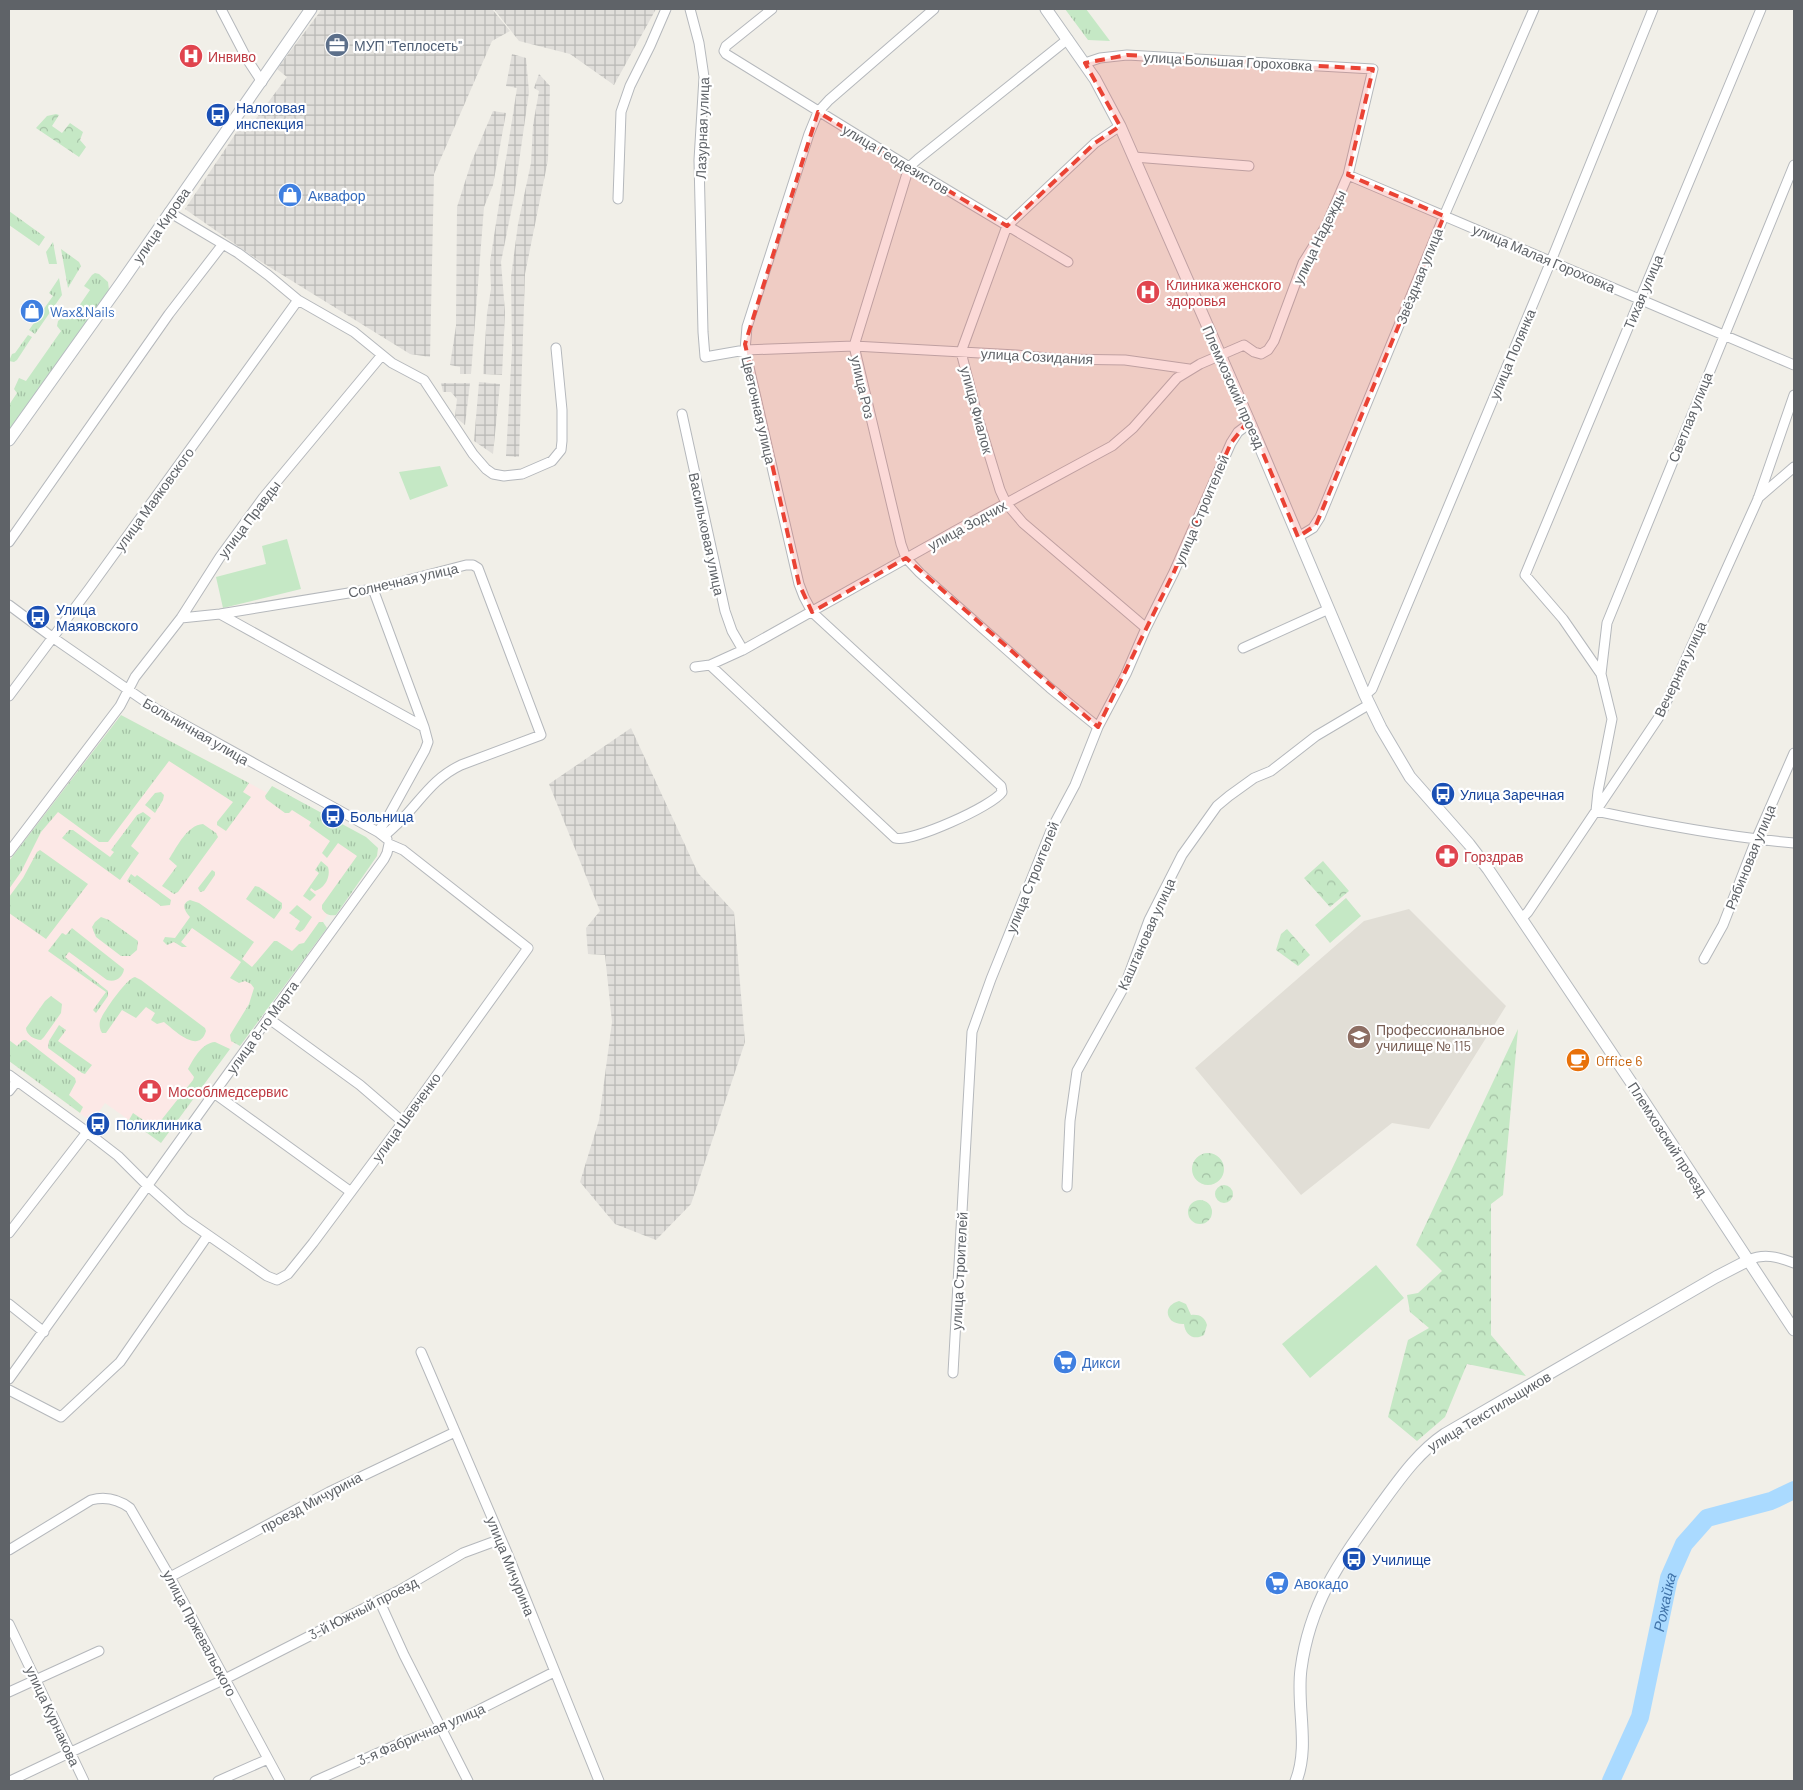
<svg xmlns="http://www.w3.org/2000/svg" width="1803" height="1790" viewBox="0 0 1803 1790" font-family="Barlow,sans-serif">
<defs>
<pattern id="industrial-grid" width="8" height="8" patternUnits="userSpaceOnUse" patternTransform="scale(1.25)"><rect width="8" height="8" fill="#e0deda"/><path d="M0 4h8M4 0v8" fill="none" stroke="#b9b8b5"/></pattern>
<pattern id="grass-tufts" width="24" height="20" patternUnits="userSpaceOnUse" patternTransform="scale(1.25)"><rect width="24" height="20" fill="#c5e8c5"/><path d="M3 7l-1-3M5 7V3M7 7l1-3M15 17l-1-3M17 17v-4M19 17l1-3" fill="none" stroke="#a3c0a4"/></pattern>
<pattern id="forest-crowns" width="20" height="18" patternUnits="userSpaceOnUse" patternTransform="scale(1.25)"><rect width="20" height="18" fill="#c5e8c5"/><path d="M2 6a3 3 0 1 1 6 0M12 15a3 3 0 1 1 6 0" fill="none" stroke="#a3c0a4"/></pattern>
</defs>
<rect width="100%" height="100%" fill="#f1efe8"/>
<path fill="url(#industrial-grid)" d="M322 9H492L510 31 492 41 434 174 430 357 410 354 255 258 185 209 238 130 246 132 287 77 277 69Z
M494 9H656L614 85 570 54 519 41Z
M512 54 526 58 529 92 514 197 501 262 505 312 502 375 483 374 487 313 491 289 490 262 517 88 506 86Z
M539 74 550 86 548 160 525 274 519 457 506 456 512 349 511 277 518 224 531 163 533 125 539 91 534 88Z
M493 111 506 113 493 185 484 207 471 374H460V367L450 365 456 326 457 207 471 163Z
M479 382 500 384 493 454 474 441Z
M441 383H470L465 425 455 417 457 399 451 392H443Z
M631 728 698 873 734 912 745 1042 691 1204 656 1240 615 1224 580 1182 599 1120 612 1022 605 955 588 954 586 928 600 911 549 784Z"/>
<path fill="#e1ded6" d="M1409 909 1506 1006 1429 1129 1392 1123 1301 1195 1195 1068 1364 921Z"/>
<path fill="#fce8e6" d="M121 715 375 850 161 1143 105 1103 92 1122 9 1061V861Z"/>
<path fill="url(#grass-tufts)" d="M1065 9H1086L1110 41 1088 40Z
M9 211 45 237 39 246 9 225Z
M53 242 57 264H49L46 252Z
M61 249 79 262 81 266 68 288Z
M95 273 99 274 108 282 109 290 9 431V405L17 393 14 389 19 378 26 381 61 331 57 326 58 321 63 317 70 319 90 290 84 286 92 275Z
M59 278 62 295 35 334 29 330 53 296 49 293Z
M28 335 32 337 17 360 14 362 9 361 12 354 15 353Z
M121 715 249 783 243 792 251 797 226 831 217 825V822L233 802 169 761 108 842H99L58 812 41 832 21 872 9 889V861Z
M272 786 366 837 378 848 377 856 336 915C330 916 326 915 322 909V905L357 856 338 843 327 858 322 853 330 841 309 826 311 822 292 810 289 813H285L266 799 265 796Z
M161 792 164 795 163 800 155 813 145 805 155 793Z
M143 812 151 818 131 846 139 853 120 880 62 838 69 830H73L110 857 114 852 111 850 137 815Z
M203 824 216 833 218 837 178 892 174 894 162 886 177 866 169 859C177 847 187 825 203 824Z
M40 850 88 884 46 939 9 913V897L23 878 37 852Z
M321 861 328 867C331 877 325 888 315 891L311 888 310 890 316 895 310 901 303 896 319 873 315 870Z
M212 870 215 872V875L204 891 200 892 198 888Z
M131 874 135 877 137 875 171 900 170 905 161 906 127 881Z
M255 886 259 887 282 903V908L274 919 246 899Z
M190 900 199 903 254 942 242 959 252 967 274 941H277L292 951 299 944 304 943 319 922H323L327 928 240 1046 231 1041 230 1035 249 1004 254 988 251 984 245 981 239 983 230 978 241 962 192 928 181 942 187 947H182L174 942 167 945 163 941 165 937 175 938 190 917C185 911 180 904 190 900Z
M297 905 312 917 304 929 300 932 295 929 300 921 289 913Z
M101 917 109 920 138 941 137 950 130 956H121L96 937 92 927 95 922Z
M72 928 124 969C123 977 116 983 107 980L69 952 65 957 108 991V996L96 1013 93 1010 106 992 48 951 62 933 66 935Z
M135 977 141 980 205 1028 206 1031C199 1055 174 1030 164 1022L157 1024 151 1020 155 1013 146 1007 136 1018 122 1010 106 1033H102C100 1029 99 1026 100 1021 103 1012 127 978 135 977Z
M51 996 62 1004 61 1013 44 1037 41 1040C35 1040 26 1035 26 1028L45 1001Z
M59 1025 66 1030 58 1041 92 1065 85 1074 82 1073 48 1048 49 1041Z
M9 1040 17 1046 23 1040H26L75 1078 76 1082 69 1095 83 1107 80 1113 9 1061Z
M215 1042 230 1049 161 1143 129 1120 133 1113 155 1128 193 1080 194 1077 188 1069C194 1058 202 1043 215 1042Z"/>
<path fill="url(#forest-crowns)" d="M56 114 59 115 52 126 62 133 70 123 83 132 80 140 86 147 79 157 36 128 47 116Z
M1323 861 1349 891 1330 907 1304 878Z
M1287 929 1310 955 1298 966 1276 950 1281 934Z
M1518 1029 1503 1195 1491 1204V1335L1526 1376 1467 1364 1445 1417 1417 1441 1388 1417 1408 1340 1429 1328 1410 1312 1407 1295 1418 1293 1442 1271 1416 1245Z
M1192 1169a16 16 0 1 1 32 0a16 16 0 1 1-32 0Z
M1215 1194a9 9 0 1 1 18 0a9 9 0 1 1-18 0Z
M1188 1212a12 12 0 1 1 24 0a12 12 0 1 1-24 0Z
M1179 1301 1186 1304 1191 1315C1199 1314 1205 1317 1207 1325L1204 1335C1194 1341 1185 1335 1184 1324 1166 1325 1161 1306 1179 1301Z"/>
<path fill="#c5e8c5" d="M440 466 448 486 410 500 399 472Z
M287 539 301 589 223 608 216 577 266 564 262 546Z
M1346 898 1361 916 1330 943 1315 925Z
M1376 1265 1404 1298 1310 1378 1282 1344Z"/>
<g fill="none" stroke-linecap="round" stroke-linejoin="round">
<path stroke="#aadaff" stroke-width="18" id="s1" d="M1611 1781 1640 1717 1669 1578 1684 1544 1707 1518 1771 1501 1794 1490"/>
<g stroke="#b5b8bc" stroke-width="11">
<path id="street" d="M221 9 247 59 262 82
M690 9 699 43 704 77 699 160 703 332 705 357 745 350 854 346 1016 355 1059 359 1125 360 1189 369
M772 9 726 46 724 51 726 54 909 167 1068 262
M1761 9 1525 575 1563 619 1601 674 1612 719 1598 791 1596 811C1662 825 1727 837 1794 843
M1068 39 918 159 909 167 854 346 901 544 906 558 920 573 1050 688 1098 727
M1120 126 1095 143 1007 226 961 352 978 418 1000 490 1006 503 1023 523 1146 628
M1134 157 1249 166
M1348 175 1794 365
M618 199 621 112 630 86 650 46 666 9
M169 212 238 253 268 275 298 300 354 332 392 363 424 380 473 454 486 469 493 474 504 476 522 474 552 461 561 450 562 441V410L556 348
M682 414 725 611 732 631 743 650
M1758 498 1794 467
M1298 537 1313 528 1320 517 1444 216 1534 9
M9 542 169 314 223 244
M373 589 424 727
M9 605 52 637 156 709 378 832 387 839
M220 614 424 727 428 742 425 750 388 817 378 832
M181 618 220 614 373 589 466 565H473L478 568 541 735 461 765C436 777 425 794 407 814 400 822 392 829 384 836
M1243 648 1329 609
M710 665 895 838C911 843 993 806 1002 792L1001 786 812 612 804 597 799 584 745 350 747 327 809 134 818 112 829 100 934 9
M695 667 710 665 743 650 955 531 1112 446 1133 428 1177 378 1200 364 1244 345 1254 352 1261 354 1268 350 1274 341 1303 263 1326 226 1348 175 1373 69 1127 55 1100 58 1085 63
M1601 674 1607 623 1794 165
M1365 695 1372 689 1551 261 1653 9
M9 696 89 589 298 300
M9 852 120 706 135 677 181 618 220 557 263 498 382 355
M1521 919 1528 912 1661 714 1758 499 1794 395
M1704 959 1723 925 1756 840 1794 753
M268 1018 360 1085 403 1122
M9 1075 87 1132 118 1156 147 1185 185 1219 267 1276 277 1280 288 1274 313 1243 403 1122 528 948 403 850 389 844
M9 1091 17 1081
M214 1093 351 1192
M1067 1187 1070 1121 1077 1071 1125 985 1149 920 1182 855 1217 806 1229 796 1254 778 1271 771 1316 736 1370 704
M9 1233 87 1132
M1749 1260C1764 1253 1778 1257 1794 1263
M9 1304 44 1332
M421 1352 508 1555 599 1781
M953 1373 972 1032 991 979 1052 828 1075 785 1098 727 1126 674 1146 628 1174 572 1231 443 1238 432 1250 423
M9 1379 214 1093 384 859 387 853 389 844
M9 1390 61 1417 120 1362 208 1235
M9 1550 91 1500C106 1496 118 1499 130 1508L170 1577 280 1781
M170 1577 329 1492 455 1432
M379 1600 404 1655 468 1781
M9 1624 84 1781
M9 1692 99 1651
M10 1781 225 1679 400 1590 463 1553 501 1539
M218 1781 268 1759
M315 1781 398 1744 451 1724 554 1672"/>
</g>
<g stroke="#b6babf" stroke-width="13">
<path id="secondary" d="M1046 9 1095 79 1120 126 1250 423 1365 695 1381 728 1410 777 1469 844 1488 869 1641 1097 1794 1330
M9 440 121 283 311 9
M1296 1781C1310 1745 1296 1706 1301 1669 1310 1601 1341 1560 1379 1507 1399 1480 1417 1453 1445 1434L1716 1277 1749 1260"/>
</g>
<use href="#street" stroke="#fff" stroke-width="9"/>
<use href="#secondary" stroke="#fff" stroke-width="11"/>
</g>
<path fill="#ea4335" fill-opacity="0.2" stroke="#ea4335" stroke-width="4" stroke-dasharray="10 6" stroke-linejoin="round" d="M1127 55 1373 69 1348 175 1444 216 1316 525 1298 537 1249 420 1231 443 1174 572 1098 727 906 558 812 612 799 584 745 344 818 112 1007 226 1095 143 1120 126 1085 63Z"/>
<defs>
<g id="office-disc" transform="scale(1.25)"><circle r="9.5" fill="#5c6f8a" stroke="#fff"/><path d="M-6-3h4V-5.5h4V-3h4V5H-6ZM-1-4.5V-3h2v-1.5ZM-6 0V1H6V0Z" fill="#fff"/></g>
<g id="hospital-disc" transform="scale(1.25)"><circle r="9.5" fill="#e0444e" stroke="#fff"/><path d="M-5-5h3v3.5h4V-5h3V5h-3V1.5h-4V5h-3Z" fill="#fff"/></g>
<g id="bus-disc" transform="scale(1.25)"><circle r="9.5" fill="#1a4fb4" stroke="#fff"/><path d="M-5-6H5V4H4V6H2V4H-2V6H-4V4H-5ZM-3.5-4V0h7V-4ZM-3.5 1.2v1.5H-2V1.2ZM2 1.2v1.5H3.5V1.2Z" fill="#fff"/></g>
<g id="shop-disc" transform="scale(1.25)"><circle r="9.5" fill="#3f7fe0" stroke="#fff"/><path d="M-5-2.5h2.3a2.7 3.5 0 0 1 5.4 0H5L5.5 6h-11ZM-1.5-2.5h3a1.5 2.3 0 0 0-3 0Z" fill="#fff"/></g>
<g id="pharmacy-disc" transform="scale(1.25)"><circle r="9.5" fill="#e0444e" stroke="#fff"/><path d="M-2-6h4v4h4v4h-4v4h-4v-4h-4v-4h4Z" fill="#fff"/></g>
<g id="university-disc" transform="scale(1.25)"><circle r="9.5" fill="#8d6e63" stroke="#fff"/><path d="M0-5L7-2L0 1L-7-2ZM-4 1L0 2.5L4 1V4Q0 6-4 4Z" fill="#fff"/></g>
<g id="cafe-disc" transform="scale(1.25)"><circle r="9.5" fill="#e8710a" stroke="#fff"/><path d="M-5.5-4.5H6V0H3Q3 3.5 0 3.5H-2.5Q-5.5 3.5-5.5 0ZM3-3.2v2h1.7v-2ZM-6 4.5H4V6H-6Z" fill="#fff"/></g>
<g id="supermarket-disc" transform="scale(1.25)"><circle r="9.5" fill="#3f7fe0" stroke="#fff"/><path d="M-6-5.5h2.5l.6 2H6L4.5 2H-2.5L-4.4-4H-6ZM-1.5 3.2a1.3 1.3 0 1 0 .1 0ZM3 3.2a1.3 1.3 0 1 0 .1 0Z" fill="#fff"/></g>
</defs>
<g fill-rule="evenodd">
<use href="#office-disc" x="337" y="45"/>
<use href="#hospital-disc" x="191" y="56"/>
<use href="#bus-disc" x="218" y="115"/>
<use href="#shop-disc" x="290" y="195"/>
<use href="#hospital-disc" x="1148" y="292"/>
<use href="#shop-disc" x="32" y="311"/>
<use href="#bus-disc" x="38" y="617"/>
<use href="#bus-disc" x="1443" y="794"/>
<use href="#bus-disc" x="333" y="816"/>
<use href="#pharmacy-disc" x="1447" y="856"/>
<use href="#university-disc" x="1359" y="1037"/>
<use href="#cafe-disc" x="1578" y="1060"/>
<use href="#pharmacy-disc" x="150" y="1091"/>
<use href="#bus-disc" x="98" y="1124"/>
<use href="#supermarket-disc" x="1065" y="1362"/>
<use href="#bus-disc" x="1354" y="1559"/>
<use href="#supermarket-disc" x="1277" y="1583"/>
</g>
<g text-anchor="middle" dominant-baseline="central" stroke-width="4.5" stroke-linejoin="round" paint-order="stroke">
<g font-size="14" fill="#4e5e75" stroke="#fff" text-anchor="start">
<text x="354" y="45">МУП "Теплосеть"</text>
</g>
<g font-size="14" fill="#be3a42" stroke="#fff" text-anchor="start">
<text x="208" y="56">Инвиво</text>
<text x="1166" y="284">Клиника женского<tspan x="1166" dy="16">здоровья</tspan></text>
<text x="1464" y="856">Горздрав</text>
<text x="168" y="1091">Мособлмедсервис</text>
</g>
<g font-size="14" fill="#5f6368" stroke="#fff">
<text transform="translate(1228 61) rotate(3)">улица Большая Гороховка</text>
<text transform="translate(702 128) rotate(-88)">Лазурная улица</text>
<text transform="translate(896 159) rotate(31)">улица Геодезистов</text>
<text transform="translate(161 225) rotate(-55)">улица Кирова</text>
<text transform="translate(1319 237) rotate(-64)">улица Надежды</text>
<text transform="translate(1544 258) rotate(23)">улица Малая Гороховка</text>
<text transform="translate(1419 276) rotate(-68)">Звёздная улица</text>
<text transform="translate(1643 292) rotate(-67)">Тихая улица</text>
<text transform="translate(1512 354) rotate(-67)">улица Полянка</text>
<text transform="translate(1037 356) rotate(3)">улица Созидания</text>
<text transform="translate(863 387) rotate(77)">улица Роз</text>
<text transform="translate(1234 387) rotate(66)">Племхозский проезд</text>
<text transform="translate(759 410) rotate(77)">Цветочная улица</text>
<text transform="translate(977 410) rotate(75)">улица Фиалок</text>
<text transform="translate(1690 417) rotate(-68)">Светлая улица</text>
<text transform="translate(154 499) rotate(-54)">улица Маяковского</text>
<text transform="translate(1201 510) rotate(-67)">улица Строителей</text>
<text transform="translate(249 519) rotate(-53)">улица Правды</text>
<text transform="translate(967 525) rotate(-29)">улица Зодчих</text>
<text transform="translate(707 534) rotate(78)">Васильковая улица</text>
<text transform="translate(403 580) rotate(-13)">Солнечная улица</text>
<text transform="translate(1680 669) rotate(-65)">Вечерняя улица</text>
<text transform="translate(196 731) rotate(30)">Больничная улица</text>
<text transform="translate(1750 857) rotate(-68)">Рябиновая улица</text>
<text transform="translate(1032 877) rotate(-68)">улица Строителей</text>
<text transform="translate(1146 934) rotate(-66)">Каштановая улица</text>
<text transform="translate(262 1027) rotate(-54)">улица 8-го Марта</text>
<text transform="translate(406 1117) rotate(-54)">улица Шевченко</text>
<text transform="translate(1668 1139) rotate(57)">Племхозский проезд</text>
<text transform="translate(959 1271) rotate(-87)">улица Строителей</text>
<text transform="translate(1489 1411) rotate(-31)">улица Текстильщиков</text>
<text transform="translate(311 1502) rotate(-28)">проезд Мичурина</text>
<text transform="translate(511 1566) rotate(68)">улица Мичурина</text>
<text transform="translate(363 1608) rotate(-27)">3-й Южный проезд</text>
<text transform="translate(200 1633) rotate(62)">улица Пржевальского</text>
<text transform="translate(53 1716) rotate(65)">улица Курнакова</text>
<text transform="translate(421 1734) rotate(-23)">3-я Фабричная улица</text>
</g>
<g font-size="14" fill="#164399" stroke="#fff" text-anchor="start">
<text x="236" y="107">Налоговая<tspan x="236" dy="16">инспекция</tspan></text>
<text x="56" y="609">Улица<tspan x="56" dy="16">Маяковского</tspan></text>
<text x="1460" y="794">Улица Заречная</text>
<text x="350" y="816">Больница</text>
<text x="116" y="1124">Поликлиника</text>
<text x="1372" y="1559">Училище</text>
</g>
<g font-size="14" fill="#366cbe" stroke="#fff" text-anchor="start">
<text x="308" y="195">Аквафор</text>
<text x="50" y="311">Wax&amp;Nails</text>
<text x="1082" y="1362">Дикси</text>
<text x="1294" y="1583">Авокадо</text>
</g>
<g font-size="14" fill="#785e54" stroke="#fff" text-anchor="start">
<text x="1376" y="1029">Профессиональное<tspan x="1376" dy="16">училище № 115</tspan></text>
</g>
<g font-size="14" fill="#c56008" stroke="#fff" text-anchor="start">
<text x="1596" y="1060">Office 6</text>
</g>
<g font-size="15" font-style="italic" fill="#4174aa" stroke="#fff">
<text stroke="none"><textPath href="#s1" startOffset="188">Рожайка</textPath></text>
</g>
</g>
<rect width="1803" height="1790" fill="none" stroke="#5f6368" stroke-width="20"/>
</svg>
